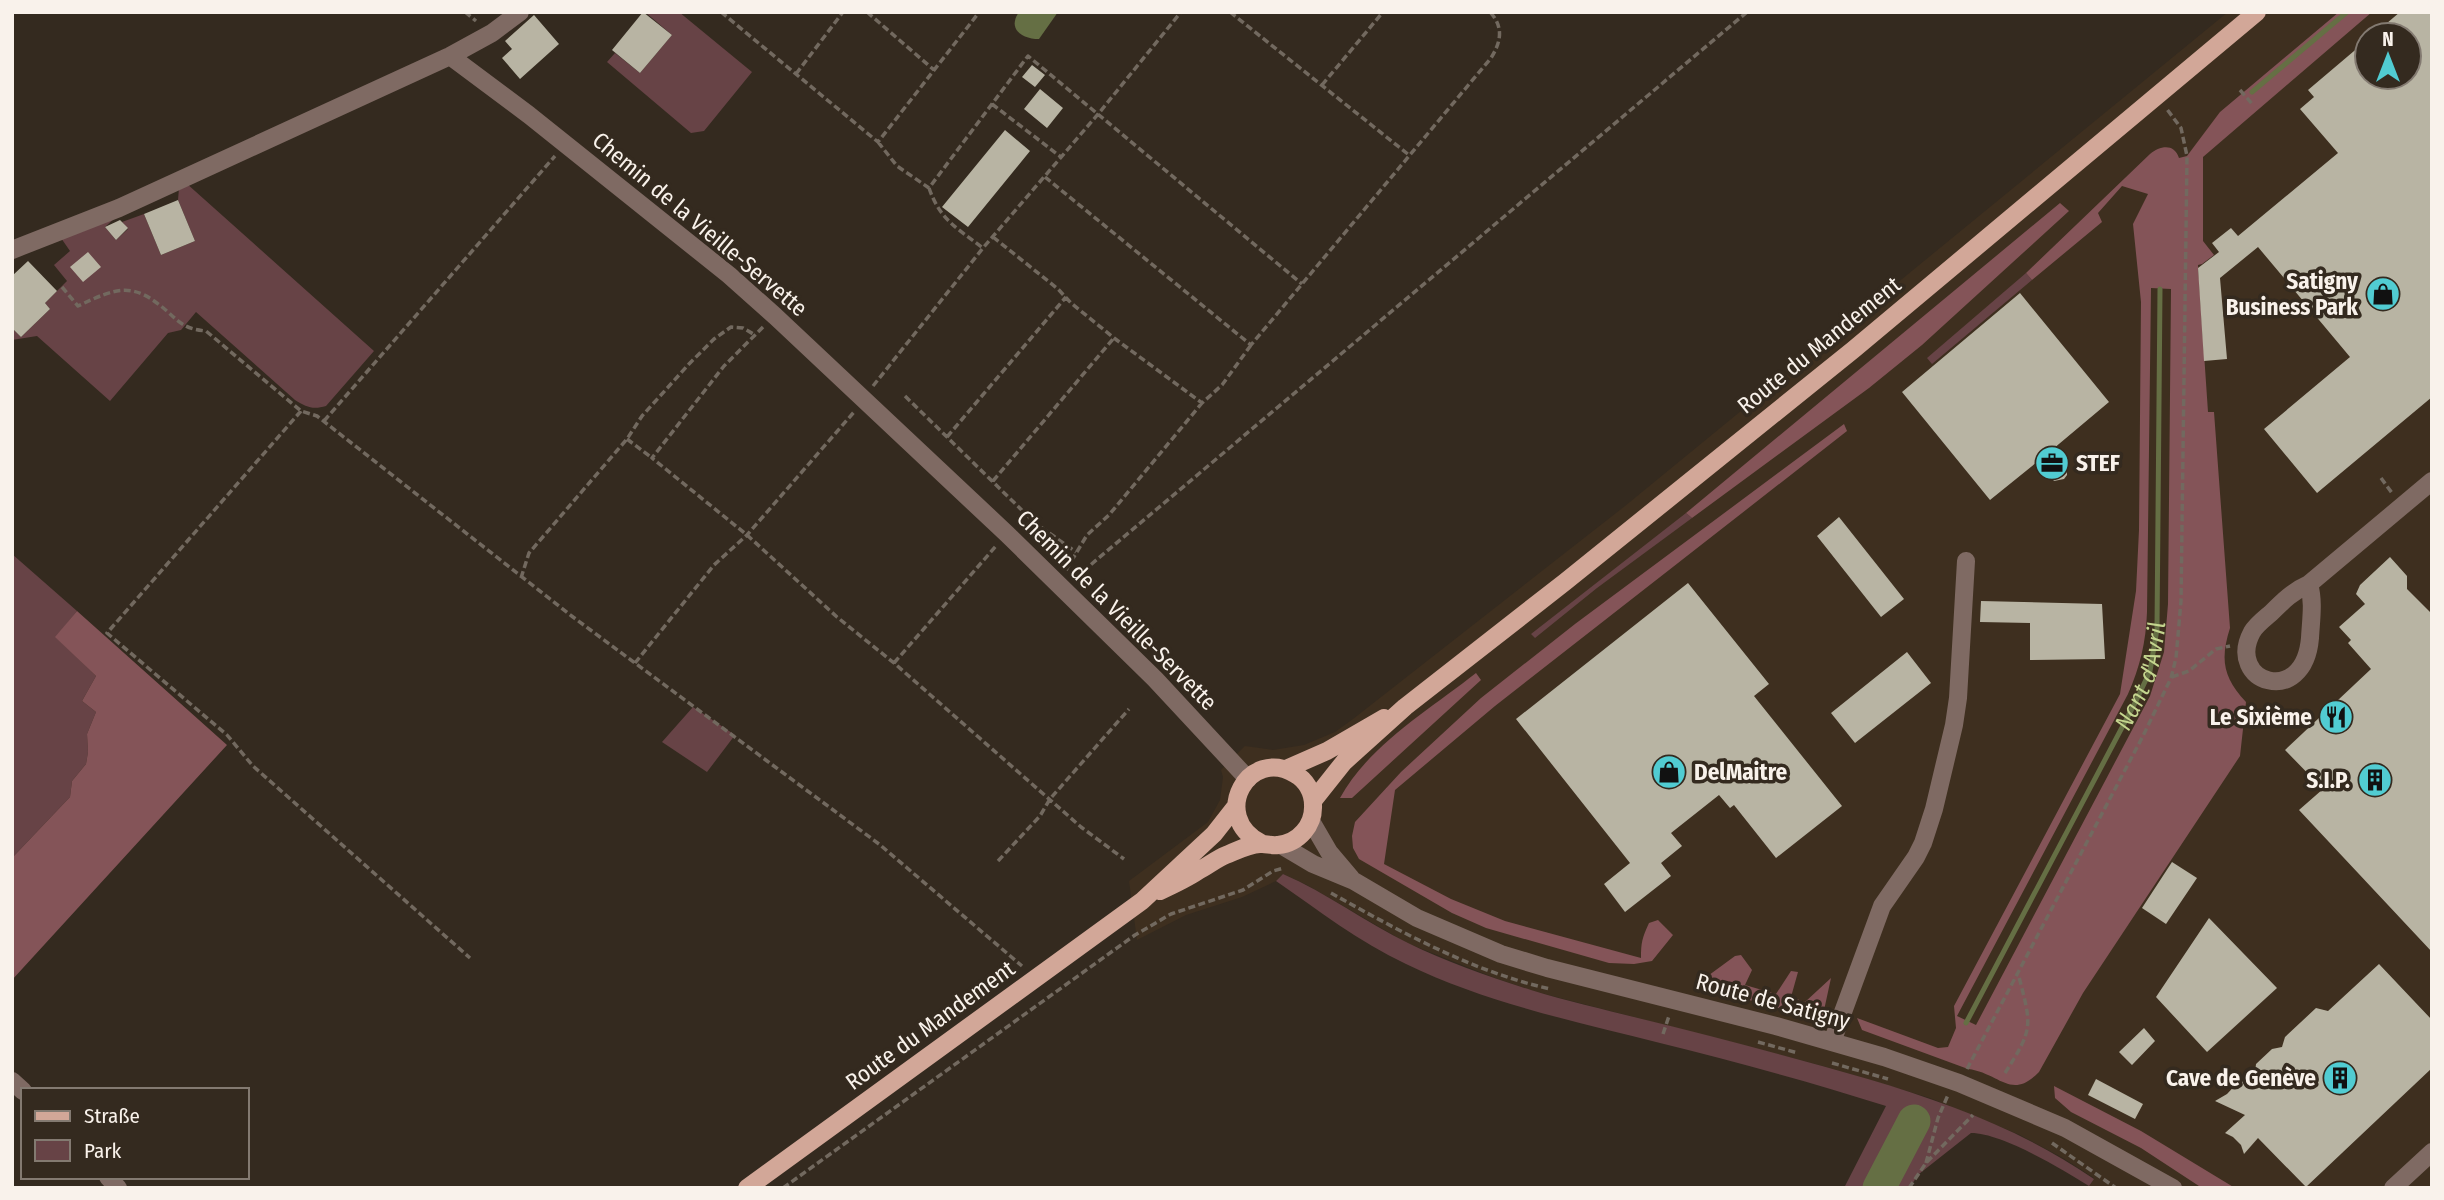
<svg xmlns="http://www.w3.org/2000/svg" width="2444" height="1200" viewBox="0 0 2444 1200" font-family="'Fira Sans Condensed',sans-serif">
<rect width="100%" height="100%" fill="#342a1f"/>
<path fill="#3e2f1f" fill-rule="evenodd" d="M2228 12H2432V1188H2092L2089 1186 2094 1178 2063 1158 2020 1135 1930 1098 1819 1065 1533 991 1495 978 1407 943 1307 885 1283 874 1276 881 1242 897 1186 915 1137 940 1129 881 1208 822 1220 800 1223 777 1221 770 1245 746 1273 750 1304 745 1335 732 1353 719 1625 506ZM2367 35H2409V77H2367Z"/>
<path fill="#674346" d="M645 12H679L752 72 704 131 691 133 607 62 615 53 640 73 672 35Z
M186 183 374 351 326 406C313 410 306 407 295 400L196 312 181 330 168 333 110 401 37 336 12 340V328L21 337 50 309 45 303 67 281 54 265 70 251 61 238 117 216 105 227 116 240 128 229 122 222 144 214 161 255 195 241 178 200 179 188Z
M2026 273 2032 280 1932 364 1927 358Z
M1686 513 1692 518 1597 588 1535 638 1531 634Z
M12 554 77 611 56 637 96 676 82 701 96 712 87 734 88 752 86 764 72 781 70 797 12 858Z
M693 707 735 735 707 772 662 742Z
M1283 874C1327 893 1365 922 1408 943 1447 962 1489 977 1531 990 1566 1001 1603 1009 1638 1018 1715 1037 1792 1057 1868 1079 1949 1103 2024 1131 2094 1179L2089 1186C2062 1169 2002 1133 1971 1133L1919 1174 1909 1188H1890L1927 1119 1923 1122 1907 1114 1868 1188H1844L1886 1106C1811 1082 1736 1062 1660 1043 1574 1021 1486 1003 1406 964 1359 942 1318 910 1276 881Z"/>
<path fill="#845458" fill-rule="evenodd" d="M2339 12H2372L2203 157V241L2214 255 2202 264 2198 265 2208 412H2214L2230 628C2220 660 2223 677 2246 702L2240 756 2083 993 2039 1072C2011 1101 2000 1073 1968 1069L1862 1030 1857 1018 1938 1048 1948 1047 1956 1028 1954 1006 2120 694 2136 591 2139 530 2141 302 2133 224 2148 194 2122 186 2098 213 2102 222 2032 280 2026 273 2150 154C2160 146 2174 143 2179 158L2187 156 2220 112ZM2151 288 2171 289 2168 604 2164 652 2150 696 1976 1025 1957 1016 2128 694C2140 667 2146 642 2147 612Z
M2060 203 2069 211 1922 345 1869 388 1692 518 1686 513Z
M1844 424 1847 431 1495 706 1395 790 1384 864 1451 899 1505 921 1641 958C1641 943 1642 938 1649 923L1658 920 1673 935 1652 961 1634 964 1609 963 1486 928 1452 913 1359 859 1353 848 1352 836 1355 822 1401 772 1481 698 1575 624Z
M77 611 227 745 12 980V858L70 797 72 781 86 764 88 752 87 734 96 712 82 701 96 676 55 637Z
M1476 673 1481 680 1352 798H1340C1369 745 1429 710 1476 673Z
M1741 955 1752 970 1745 985 1776 994 1791 971 1798 972 1791 997 1805 1002 1831 978 1823 1015 1814 1018 1720 992 1707 984 1705 978 1735 956Z
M2054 1086 2141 1131 2235 1188H2202L2141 1148 2071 1112 2055 1098Z"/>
<path fill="#656f44" d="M1019 12H1058L1039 39C1022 39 1007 29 1019 12Z"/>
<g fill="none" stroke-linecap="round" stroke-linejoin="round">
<g stroke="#656f44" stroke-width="5">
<path d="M2252 92 2347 12"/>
<path id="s1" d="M1966 1023 2136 701 2150 671 2157 629 2160 289"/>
</g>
<path stroke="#656f44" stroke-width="33" d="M1879 1188 1914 1121"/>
</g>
<path fill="#b8b4a3" d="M643 12 672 35 640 73 612 50Z
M2400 12H2432V397L2317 493 2264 429 2350 357 2258 247 2220 278 2227 359 2204 361 2198 268 2219 252 2212 243 2231 228 2238 236 2338 153 2300 109 2314 97 2308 90 2367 40V77H2409V35H2373Z
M534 15 559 44 520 79 502 58 512 49 505 41Z
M1032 65 1045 75 1035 87 1022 77Z
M1040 89 1063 108 1047 128 1024 109Z
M1005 130 1030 151 968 227 942 207Z
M178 200 195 241 161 255 144 214Z
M120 220 128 228 116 240 105 227Z
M88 252 101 267 83 282 70 267Z
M28 261 57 291 45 303 50 309 21 337 12 328V276Z
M2020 293 2109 402 2053 449 2067 466V475L2064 479 2054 481 2037 462 1990 500 1902 392Z
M1839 517 1904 599 1881 617 1817 536Z
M2390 557 2407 576V589L2432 614V952L2299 810 2323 789 2285 750 2371 669 2348 643 2351 640 2339 627 2365 604 2356 594 2360 585Z
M1688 583 1769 684 1754 696 1842 806 1776 858 1734 805 1730 808 1719 795 1671 833 1682 846 1661 863 1671 876 1625 912 1604 884 1630 863 1516 719Z
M1981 601 2102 604 2105 659 2030 660V623L1980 622Z
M1907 652 1931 683 1855 743 1831 713Z
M2172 862 2197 878 2166 924 2142 908Z
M2209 918 2277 988 2207 1052 2156 997Z
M2379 964 2432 1020V1068L2306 1187 2258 1138 2244 1154 2241 1145 2233 1137 2225 1133 2245 1115 2215 1101 2227 1094 2244 1076 2255 1073 2256 1064 2272 1049 2282 1047 2285 1037 2316 1008 2328 1011Z
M2144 1028 2155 1041 2132 1065 2119 1052Z
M2096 1079 2143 1104 2135 1119 2088 1095Z"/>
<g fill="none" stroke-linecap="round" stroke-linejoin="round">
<path stroke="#72695f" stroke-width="3.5" stroke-dasharray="7 3.5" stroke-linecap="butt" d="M465 12 476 21
M721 12 878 142 977 15
M867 12 934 70
M1230 12 1409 155
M796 74 843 12
M1322 85 1383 12
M2240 90 2253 105
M992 104 1061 157
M878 142 897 166 929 188 1028 56 1302 284
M1045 177 1251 345 1491 58C1501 42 1504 27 1490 12
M929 188C940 220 957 228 983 248
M993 237 1058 289 1071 303 1114 338 1202 403 1222 385 1251 345
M62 287 78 306C118 287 133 281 168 312 182 325 187 329 206 331L301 411 317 416 573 617 879 844 1022 966
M763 327 724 366 652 458 747 535 837 617 894 663 1081 827 1124 859
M873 386 983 248 1099 113 1181 12
M905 396 1035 523 1076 552
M301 411 107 633 227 735 253 766 470 958
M324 421 555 156
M947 437 1066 297
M627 439 652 458
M2381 478 2392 493
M993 481 1113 339
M1066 570 1087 535 1109 515 1202 403
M521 578 529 553 627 439 642 416 689 364 714 339 731 327 743 328 755 335
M1075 578 1747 12
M635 663 714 565 747 535 854 412
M894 663 996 546
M2172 677 2189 671 2216 649 2230 646
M998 861 1040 816 1050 799 1129 709
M1331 893C1401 932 1471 971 1550 989
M1663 1034 1669 1016
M1758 1042 1798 1053
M1832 1063 1888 1079
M1967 1069 2143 736 2171 678 2176 658 2181 601 2187 156 2181 128 2166 108
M2005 1073C2033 1029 2032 1027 2019 977
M2052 1143 2116 1188
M1926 1163 1938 1118 1948 1095
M783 1188 1135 935 1171 914 1243 890 1273 871 1284 868
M1909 1188 1926 1163 1973 1115"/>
<path stroke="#7f6a63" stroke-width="18" d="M450 56 529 115 729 275 775 316 1007 534 1155 679 1248 779
M12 250 119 208 450 56 492 33 520 12
M2309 584C2314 602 2311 619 2310 638 2304 709 2225 682 2252 632 2256 625 2264 619 2271 613 2283 601 2293 591 2309 584L2432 481
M1311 821 1329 852 1351 878
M1281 845 1313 864 1354 881 1417 918 1501 954 1547 968 1776 1026 1884 1057 1959 1083 2065 1128 2173 1188
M1832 1042 1882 906 1916 857 1923 843 1934 809 1954 725 1958 698 1966 561
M12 1081 23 1091
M108 1177 118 1188
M2393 1188 2432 1152"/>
<path stroke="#d2a798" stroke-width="18" d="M1286 769 1327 751 1384 718
M1313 801 1344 762 1405 707 1565 582 1853 350 2257 12
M1160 891C1173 885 1186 879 1198 871 1208 866 1216 859 1226 855 1236 851 1251 843 1262 844 1268 844 1272 846 1278 845 1299 843 1314 825 1313 805 1313 792 1306 780 1295 774 1249 746 1209 816 1261 843
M747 1188 1142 901 1214 834 1236 806"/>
</g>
<defs>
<g id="shop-disc" transform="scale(1.75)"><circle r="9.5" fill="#51ccd2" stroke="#342a1f"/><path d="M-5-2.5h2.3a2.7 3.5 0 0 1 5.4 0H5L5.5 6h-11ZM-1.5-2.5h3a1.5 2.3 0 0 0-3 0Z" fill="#111"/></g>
<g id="office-disc" transform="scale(1.75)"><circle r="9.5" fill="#51ccd2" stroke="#342a1f"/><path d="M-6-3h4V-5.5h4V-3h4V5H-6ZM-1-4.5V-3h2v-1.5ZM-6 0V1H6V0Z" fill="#111"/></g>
<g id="restaurant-disc" transform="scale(1.75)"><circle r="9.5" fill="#51ccd2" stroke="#342a1f"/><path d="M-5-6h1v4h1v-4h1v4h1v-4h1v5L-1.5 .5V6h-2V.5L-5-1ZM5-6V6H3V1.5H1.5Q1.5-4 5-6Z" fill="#111"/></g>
<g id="building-disc" transform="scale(1.75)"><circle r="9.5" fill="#51ccd2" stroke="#342a1f"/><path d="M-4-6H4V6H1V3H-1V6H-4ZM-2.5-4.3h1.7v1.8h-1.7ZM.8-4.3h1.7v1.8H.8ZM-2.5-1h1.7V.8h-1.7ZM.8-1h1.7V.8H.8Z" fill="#111"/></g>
</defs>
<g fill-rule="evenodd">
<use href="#shop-disc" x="2383" y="294"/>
<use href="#office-disc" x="2052" y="463"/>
<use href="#restaurant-disc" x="2336" y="717"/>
<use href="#shop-disc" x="1669" y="772"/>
<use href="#building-disc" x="2375" y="780"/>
<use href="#building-disc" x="2340" y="1078"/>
</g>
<g text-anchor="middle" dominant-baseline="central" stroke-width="7" stroke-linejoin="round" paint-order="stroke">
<g font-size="23" fill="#f9f2eb" stroke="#342a1f">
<text transform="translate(700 224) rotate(40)">Chemin de la Vieille-Servette</text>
<text transform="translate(1819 345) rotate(-39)">Route du Mandement</text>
<text transform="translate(1117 610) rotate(45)">Chemin de la Vieille-Servette</text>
<text transform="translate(1773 1001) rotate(15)">Route de Satigny</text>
<text transform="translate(930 1025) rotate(-36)">Route du Mandement</text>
</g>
<g font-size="23" font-weight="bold" fill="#f9f2eb" stroke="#342a1f" text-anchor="end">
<text x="2358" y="281">Satigny<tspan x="2358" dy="26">Business Park</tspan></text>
<text x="2076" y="463" text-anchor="start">STEF</text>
<text x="2312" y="717">Le Sixième</text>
<text x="1694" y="772" text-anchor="start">DelMaitre</text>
<text x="2350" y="780">S.I.P.</text>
<text x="2316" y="1078">Cave de Genève</text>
</g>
<g font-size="24" font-style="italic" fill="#c4d58e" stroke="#342a1f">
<text stroke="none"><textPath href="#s1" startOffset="390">Nant d'Avril</textPath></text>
</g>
</g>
<rect width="2444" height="1200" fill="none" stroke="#f9f2eb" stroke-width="28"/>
<rect x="21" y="1088" width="228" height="91" fill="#342a1f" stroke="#837a71" stroke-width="2"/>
<rect x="35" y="1111" width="35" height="10" fill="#d2a798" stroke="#837a71" stroke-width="2"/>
<text x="84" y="1123" font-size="21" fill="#f9f2eb">Straße</text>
<rect x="35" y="1140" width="35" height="21" fill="#674346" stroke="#837a71" stroke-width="2"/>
<text x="84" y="1158" font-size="21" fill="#f9f2eb">Park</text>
<g transform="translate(2388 56)"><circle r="33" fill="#342a1f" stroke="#837a71" stroke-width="2"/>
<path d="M0-5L12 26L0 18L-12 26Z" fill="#51ccd2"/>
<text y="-10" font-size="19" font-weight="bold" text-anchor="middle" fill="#f9f2eb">N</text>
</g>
</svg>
